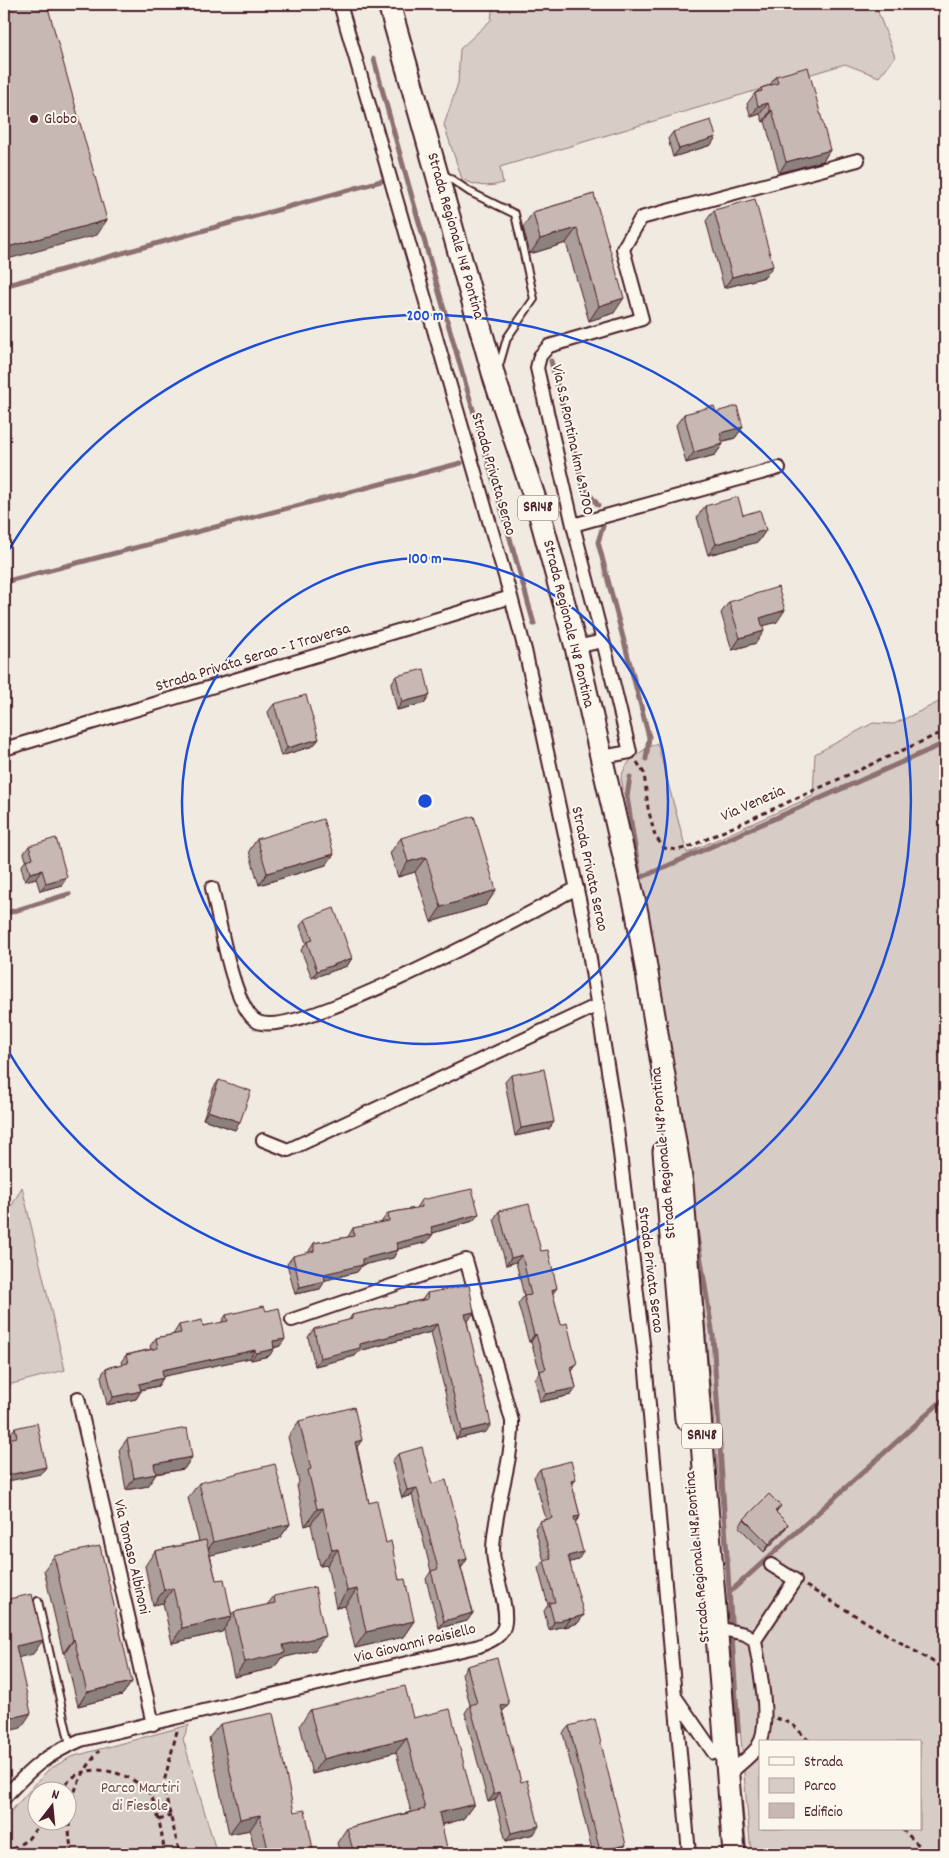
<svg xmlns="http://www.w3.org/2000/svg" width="949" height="1858" viewBox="0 0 949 1858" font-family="Dekko,sans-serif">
<rect width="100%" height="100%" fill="#f0eae0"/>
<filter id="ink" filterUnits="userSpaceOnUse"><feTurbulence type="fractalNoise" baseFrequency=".02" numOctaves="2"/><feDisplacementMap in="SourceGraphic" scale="10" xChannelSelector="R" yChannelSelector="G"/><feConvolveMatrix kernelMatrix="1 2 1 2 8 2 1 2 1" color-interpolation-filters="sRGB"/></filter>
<g filter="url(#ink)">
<path fill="#d8ccc6" stroke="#917678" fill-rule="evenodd" d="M493 4H875L895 57 879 77 845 64 500 167 503 183C487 188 476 186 462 179L444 125 458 83 460 49 491 20Z
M945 699V1854H751L702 1288 658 969 621 778C626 759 641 751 657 743L687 853 813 796 815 754 873 723 894 724ZM760 1742H920V1829H760Z
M22 1187 65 1370 4 1386V1220Z
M189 1725 183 1739 217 1854H4V1819L48 1770 71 1757ZM68 1790V1820H38V1790Z"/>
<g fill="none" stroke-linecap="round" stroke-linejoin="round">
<path stroke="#8c6f72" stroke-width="5" d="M374 59C424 248 482 435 534 624
M4 286 381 181
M551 361 583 486 598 505
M603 526 598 542 649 737 646 759
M4 582 461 463
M630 777 627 797 640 879
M640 878 945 743
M4 914 69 894
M695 1223 713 1336 738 1731
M730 1592 945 1398
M740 1796 745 1854"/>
<g stroke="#4a1f2b" stroke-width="10">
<path id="service" d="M442 173 470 192 515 214 534 299 507 338 499 366
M38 1601 70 1745"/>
</g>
<g stroke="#4a1f2b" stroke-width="16">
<path id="minor" d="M340 4 511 597 525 650 584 922 616 1120 645 1360 689 1854
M573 525 779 468
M603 641 573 525 537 368 540 356 549 346 642 319 623 249 641 218 858 160
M576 647 603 641 630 752 602 757
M4 749 511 597
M212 888C219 916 233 1010 258 1022 299 1040 529 913 577 888
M263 1140 288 1150 598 1005
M78 1398 153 1724
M717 1628 745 1634 755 1640C759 1668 773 1725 757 1748 749 1758 737 1766 728 1775
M755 1640 795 1580 771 1565
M676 1698 714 1753
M4 1798C30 1769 45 1755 81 1740L479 1646C491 1641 504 1636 505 1622 507 1598 493 1574 493 1550 494 1507 513 1464 512 1421L466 1260 292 1320"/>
</g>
<g stroke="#4a1f2b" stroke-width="25">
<path id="primary" d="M389 4 495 380 538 508 576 647 637 913 682 1184 734 1854
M664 1151 686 1419"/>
</g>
<path stroke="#4a1f2b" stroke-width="3" stroke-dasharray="5 4" stroke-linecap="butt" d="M637 762 644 773 648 808 655 836 664 848 677 850 689 847 945 731
M806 1586 945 1669
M776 1718 792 1724 810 1742
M177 1731 163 1786 180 1854
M60 1790C77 1766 104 1766 129 1778 135 1781 143 1786 148 1791 158 1804 162 1838 165 1854
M159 1820 171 1816
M902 1829 928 1854
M5 1854 28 1839 43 1820
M72 1854C64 1811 72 1785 99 1751"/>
<use href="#service" stroke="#fbf7ec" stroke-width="6"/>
<use href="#minor" stroke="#fbf7ec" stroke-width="12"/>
<use href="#primary" stroke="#fbf7ec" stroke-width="21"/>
</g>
<path fill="#ac9e9a" stroke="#4a1f2b" d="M776 76 830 150 823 161 779 173 765 121 763 122 760 114 751 117 747 104 755 93 757 92 761 88 770 85Z
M673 132 711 145 673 157 668 139Z
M594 194 614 313 589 321 566 243 530 254 523 227 533 212Z
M714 210 765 277 724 288 706 221Z
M716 412 743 427 735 438 722 442 723 444 715 455 686 463 676 425 684 414Z
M705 506 766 530 758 542 708 555 697 517Z
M729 602 777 622 762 626 756 643 732 650 721 613Z
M396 676 425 703 397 710 391 684Z
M274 704 319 739 313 746 281 756 268 712Z
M401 838 496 890 486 905 431 922 415 872 398 877 390 853Z
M257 839 334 854 326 865 259 885 249 851Z
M29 846 62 885 40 891 36 878 25 881 21 867 26 860 24 853Z
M305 919 352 958 347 966 312 978 301 950 306 943 300 926Z
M511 1075 549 1129 515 1136 505 1082Z
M219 1080 235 1130 203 1119 214 1087Z
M421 1200 473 1221 433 1233V1234L427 1242 398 1249V1250L393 1258 362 1265 357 1272 325 1280 320 1289 295 1294 287 1264 293 1256 309 1253V1251L314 1243 348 1237 353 1228 382 1223V1221L388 1213 416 1208Z
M499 1211 541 1251 561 1325 577 1364 572 1371 576 1388 571 1395 540 1402 535 1379 540 1372 531 1342H529L518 1304 524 1296 516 1262 506 1265 494 1219Z
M427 1293 469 1320H467L486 1432 456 1439 431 1332 359 1351 355 1356 315 1366 308 1337 314 1329 349 1320 352 1315 422 1300Z
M266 1311 280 1346 274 1348V1349L269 1356 251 1360 250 1358 163 1376V1378L158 1386 141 1390V1391L136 1399 107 1405 101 1376 106 1368 122 1364 121 1362 126 1355 151 1349 150 1346 156 1338 174 1334V1333L179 1325 203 1326 221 1323 226 1315Z
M299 1421 357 1447 369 1503 386 1543 414 1621 403 1637 355 1648 345 1606 336 1608 327 1565 320 1566 311 1524 305 1526 297 1486 299 1482 288 1437Z
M15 1428 46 1467 41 1474 10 1438 9 1435Z
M127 1439 192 1457 184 1469 156 1474 148 1486 126 1490 119 1450Z
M398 1454 432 1484 467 1559 462 1567H461L473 1613 467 1621 439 1628 426 1579 431 1571 412 1495 402 1498 392 1461Z
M540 1469 572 1485 580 1516 575 1522 578 1560 570 1562 578 1623 565 1627 564 1626 549 1630 544 1611 548 1605 538 1568 544 1561 535 1528 540 1521 546 1519 534 1477Z
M199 1483 290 1524 279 1539 210 1555 216 1580 232 1614 234 1612 267 1605 274 1596 315 1650 281 1658 274 1668 234 1677 224 1630 222 1632 172 1643 163 1603 153 1605 145 1566 155 1551 199 1541 188 1498Z
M781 1506 776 1512 788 1524 783 1532 764 1552 739 1527 744 1519Z
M54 1556 132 1682 122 1695 78 1706 65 1653H63L44 1570Z
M467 1666 509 1704 502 1712 534 1834 506 1841 495 1800 488 1802 465 1713 470 1705 462 1674Z
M310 1710 413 1718 474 1804 463 1819 442 1825 447 1854H340L337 1843 347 1828 411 1812 396 1752 312 1774 300 1725Z
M220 1724 294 1812 314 1854H255L250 1830 229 1834 209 1738Z
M569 1726 620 1852 613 1854H593L563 1733Z"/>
<path fill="#8c817d" stroke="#4a1f2b" d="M768 103 760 114 751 117 758 106Z
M772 110 765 121 763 122 770 111Z
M716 137 711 145 673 157 679 149Z
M830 150 823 161 779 173 786 162Z
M107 220 97 235 4 260V248Z
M577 228 566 243 530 254 540 239Z
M773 266 765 277 724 288 732 277Z
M624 298 614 313 589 321 599 306Z
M743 427 735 438 712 444 720 433Z
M723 444 715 455 686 463 694 452Z
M766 530 758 542 708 555 716 544Z
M785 610 777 622 752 629 760 618Z
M764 631 756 643 732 650 740 638Z
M430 695 425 703 397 710 402 702Z
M319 739 313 746 281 756 287 748Z
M334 854 326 865 259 885 267 873Z
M426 857 415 872 398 877 408 862Z
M42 870 36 878 25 881 30 873Z
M67 877 62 885 40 891 46 883Z
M496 890 486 905 431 922 441 907Z
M352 958 347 966 312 978 317 971Z
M208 1111 240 1122 235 1130 203 1119Z
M554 1122 549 1129 515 1136 521 1128Z
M479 1214 473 1221 426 1235 431 1227Z
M433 1234 427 1242 391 1251 396 1243Z
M398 1250 393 1258 362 1265 357 1272 319 1282 324 1274 362 1259Z
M522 1255 516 1262 506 1265 511 1258Z
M325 1281 320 1289 295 1294 300 1287Z
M557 1288 551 1296 552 1290Z
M474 1312 469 1320 460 1322 465 1314Z
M437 1324 431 1332 359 1351 355 1356 315 1366 320 1358 360 1344Z
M536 1334 531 1342H529L534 1335Z
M285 1339 280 1346 267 1349 273 1341Z
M274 1349 269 1356 251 1360 256 1353Z
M255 1350 250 1358 156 1378 162 1370Z
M577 1364 571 1372V1367Z
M163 1378 158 1386 134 1391 139 1384Z
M576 1388 571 1395 540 1402 546 1394Z
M141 1391 136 1399 107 1405 113 1397Z
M491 1424 486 1432 456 1439 462 1431Z
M362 1440 351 1456 355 1442Z
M192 1457 184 1469 146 1475 154 1464Z
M46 1467 41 1474 4 1482V1476Z
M156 1474 148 1486 126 1490 134 1478Z
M576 1479 571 1487V1481Z
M417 1488 412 1495 402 1498 407 1490Z
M323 1508 311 1524 305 1526 317 1509Z
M580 1516 575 1523 574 1517Z
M290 1524 279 1539 203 1557 213 1542Z
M788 1524 783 1532 764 1552 769 1544Z
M338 1549 327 1565 320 1566 332 1550Z
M583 1552 578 1560 563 1564 568 1556Z
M467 1559 462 1567 454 1569 459 1561Z
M173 1588 163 1603 153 1605 164 1590Z
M357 1589 345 1606 336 1608 347 1591Z
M473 1613 467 1621 439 1628 444 1621Z
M584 1615 578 1623 565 1627 570 1619Z
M232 1617 222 1632 172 1643 182 1628Z
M570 1618 564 1626 549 1630 554 1622Z
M414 1621 403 1637 355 1648 366 1632Z
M325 1636 315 1650 281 1658 274 1668 234 1677 245 1662 283 1645Z
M74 1639 65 1653H63L73 1640Z
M43 1640 33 1654 5 1661 16 1646Z
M132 1682 122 1695 78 1706 87 1692Z
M509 1704 503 1711 495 1713 501 1706Z
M31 1713 21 1728 4 1732V1720Z
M407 1738 396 1752 312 1774 323 1759Z
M500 1792 495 1800 488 1802 494 1794Z
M474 1804 463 1819 428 1828 439 1813Z
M260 1815 250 1830 229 1834 240 1819Z
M539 1826 534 1834 506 1841 511 1833Z
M626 1845 620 1852 613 1854H597L600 1851Z
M448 1852 447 1854H438Z"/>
<path fill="#c8b8b3" stroke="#4a1f2b" d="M4 4H47L107 220 4 248Z
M808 67 830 150 786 162 772 110 770 111 768 103 758 106 755 93 762 91 761 88 778 83 776 76Z
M711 120 716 137 679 149 673 132Z
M594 194 624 298 599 306 577 228 540 239 533 212Z
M755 199 773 266 732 277 714 210Z
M714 406 716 412 737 406 743 427 720 433 723 444 694 452 684 414Z
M738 497 743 515 760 510 766 530 716 544 705 506Z
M778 587 785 610 760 618 764 631 740 638 729 602Z
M424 669 430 695 402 702 396 676Z
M306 695 319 739 287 748 274 704Z
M474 816 496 890 441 907 426 857 408 862 401 838Z
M323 819 334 854 267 873 257 839Z
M56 838 67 877 46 883 42 870 30 873 26 860 33 858 29 846Z
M334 908 352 958 317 971 307 942 313 940 305 919Z
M544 1069 554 1122 521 1128 511 1075Z
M219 1080 251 1091 240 1122 208 1111Z
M472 1189 479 1214 431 1227 433 1234 396 1243 398 1250 362 1259V1265L324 1274 325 1281 300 1287 293 1256 314 1251V1243L354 1236 353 1228 389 1221 388 1213 422 1207 421 1200Z
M529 1204 541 1251 548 1250 557 1288 552 1290 561 1325 567 1323 577 1364 571 1367 576 1388 546 1394 540 1371 546 1369 536 1334 534 1335 524 1296 531 1295 522 1255 511 1258 499 1211Z
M469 1285 474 1312 465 1314 491 1424 462 1431 437 1324 360 1344V1348L320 1358 314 1329 352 1319V1315L428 1299 427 1293Z
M264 1306 266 1311 279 1308 285 1339 273 1341 274 1349 256 1353 255 1350 162 1370 163 1378 139 1384 141 1391 113 1397 106 1368 128 1363 126 1355 158 1348 156 1338 181 1333 179 1325 202 1320 203 1326 228 1321 226 1315Z
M354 1407 362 1440 355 1442 369 1503 377 1501 386 1543 391 1541 399 1580 405 1579 414 1621 366 1632 357 1589 347 1591 338 1549 332 1550 323 1508 317 1509 308 1470 311 1469 299 1421Z
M37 1423 46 1467 4 1476V1440L17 1437 15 1428Z
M187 1428 192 1457 154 1464 156 1474 134 1478 127 1439Z
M422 1447 432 1484 446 1480 467 1559 459 1561 473 1613 444 1621 431 1571 438 1569 417 1488 407 1490 398 1454Z
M571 1461 576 1479 571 1481 580 1516 574 1517 583 1552 568 1556 584 1615 570 1619V1618L554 1622 549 1603 555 1602 544 1561 551 1559 540 1521 552 1518 540 1469Z
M275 1464 290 1524 213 1542 199 1483Z
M769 1494 781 1506 775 1511 788 1524 769 1544 744 1519Z
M4 1538 6 1547 4 1548Z
M206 1540 216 1580 224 1579 232 1617 182 1628 173 1588 164 1590 155 1551Z
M100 1546 132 1682 87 1692 74 1639 73 1640 54 1556Z
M315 1587 325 1636 283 1645 285 1653 245 1662 234 1612 275 1603 274 1596Z
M32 1594 43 1640 16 1646 31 1713 4 1720V1600Z
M497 1658 509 1704 501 1706 521 1782 527 1780 539 1826 511 1833 500 1792 494 1794 470 1705 477 1703 467 1666Z
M405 1686 413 1718 450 1709 474 1804 439 1813 448 1852 438 1854H354L347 1828 425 1809 407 1738 323 1759 310 1710Z
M273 1713 294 1812 305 1810 314 1854H269L260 1815 240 1819 220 1724Z
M595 1719 626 1845 600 1851 569 1726Z
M4 1742 6 1752 4 1753Z"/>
</g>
<g fill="none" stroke="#1d4ed8" stroke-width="2.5">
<circle cx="425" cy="801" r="243"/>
<path d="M4 558A486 486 0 1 1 4 1044"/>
</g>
<circle fill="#4a1f2b" stroke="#fbf7ec" stroke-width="2" cx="34" cy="119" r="5"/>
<g text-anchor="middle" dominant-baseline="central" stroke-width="4" stroke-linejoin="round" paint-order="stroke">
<g fill="#fbf7ec" stroke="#7f6065" stroke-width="1">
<rect x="518" y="495.5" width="40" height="25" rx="4"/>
<rect x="682" y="1423.5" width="40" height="25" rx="4"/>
</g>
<g font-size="15" font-weight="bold" fill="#4a1f2b">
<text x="538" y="508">SR148</text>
<text x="702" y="1436">SR148</text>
</g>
<g font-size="16" fill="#4a1f2b" stroke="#fbf7ec" text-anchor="start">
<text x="44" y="119">Globo</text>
</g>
<g font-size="16" fill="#4a1f2b" stroke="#fbf7ec">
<text transform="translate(455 236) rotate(74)">Strada Regionale 148 Pontina</text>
<text transform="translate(572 440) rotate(78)">Via S.S Pontina km 69.700</text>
<text transform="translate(493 474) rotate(74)">Strada Privata Serao</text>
<text transform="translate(568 624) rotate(76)">Strada Regionale 148 Pontina</text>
<text transform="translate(253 658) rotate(-17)">Strada Privata Serao - I Traversa</text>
<text transform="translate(753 804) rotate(-24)">Via Venezia</text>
<text transform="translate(589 869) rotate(78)">Strada Privata Serao</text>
<text transform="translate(664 1153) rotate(-95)">Strada Regionale 148 Pontina</text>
<text transform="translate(650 1270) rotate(83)">Strada Privata Serao</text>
<text transform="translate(131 1557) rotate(77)">Via Tomaso Albinoni</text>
<text transform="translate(698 1557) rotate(-95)">Strada Regionale 148 Pontina</text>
<text transform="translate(415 1644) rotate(-14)">Via Giovanni Paisiello</text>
</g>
<g font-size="16" fill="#6e4a52" stroke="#fbf7ec">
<text x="140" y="1788">Parco Martiri<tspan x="140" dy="18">di Fiesole</tspan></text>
</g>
</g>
<circle cx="425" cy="801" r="8" fill="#1d4ed8" stroke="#fbf7ec" stroke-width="2.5"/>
<g font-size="15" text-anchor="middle" font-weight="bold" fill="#1d4ed8" stroke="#fbf7ec" stroke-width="4" stroke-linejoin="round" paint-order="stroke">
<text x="425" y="320">200 m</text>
<text x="425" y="563">100 m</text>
</g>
<rect width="949" height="1858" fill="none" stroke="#fbf7ec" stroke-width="20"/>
<rect x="10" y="10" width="929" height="1838" fill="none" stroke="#4a1f2b" stroke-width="2" filter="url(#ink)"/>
<rect x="759" y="1740" width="162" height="90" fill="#fbf7ec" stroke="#b4a19f"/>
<rect x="769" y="1757" width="25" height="8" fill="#fbf7ec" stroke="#b4a19f"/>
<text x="804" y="1766" font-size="15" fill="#4a1f2b">Strada</text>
<rect x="769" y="1778" width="25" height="15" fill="#d8ccc6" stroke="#b4a19f"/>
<text x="804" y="1790" font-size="15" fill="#4a1f2b">Parco</text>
<rect x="769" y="1803" width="25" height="15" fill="#c8b8b3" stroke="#b4a19f"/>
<text x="804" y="1816" font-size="15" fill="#4a1f2b">Edificio</text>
<g transform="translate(52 1806) rotate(16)"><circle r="24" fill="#fbf7ec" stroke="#b4a19f"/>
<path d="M0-4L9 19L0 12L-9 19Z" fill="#4a1f2b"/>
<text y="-8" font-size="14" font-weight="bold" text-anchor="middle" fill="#4a1f2b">N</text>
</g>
</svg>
